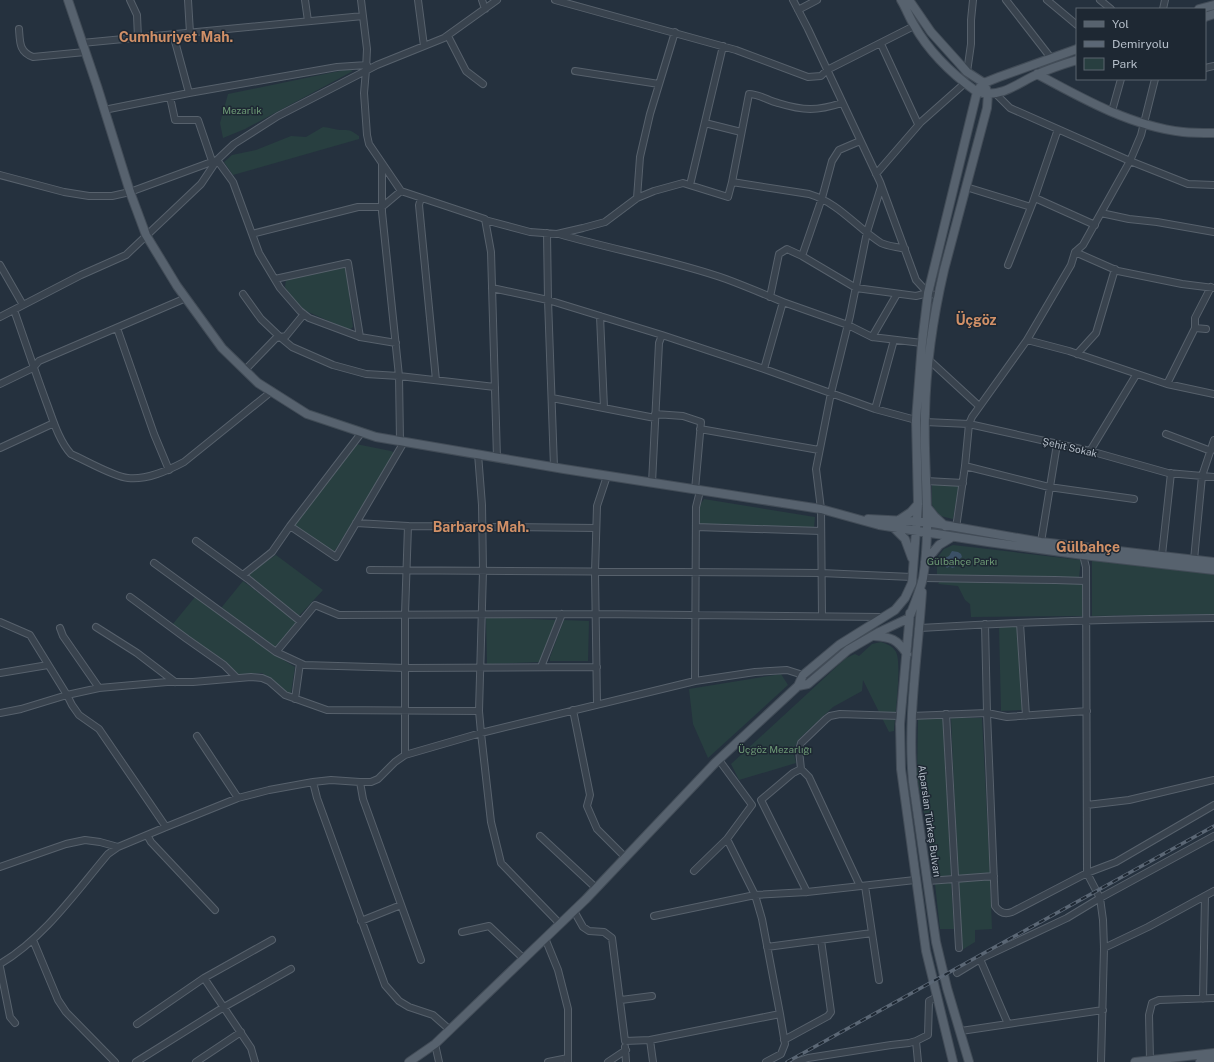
<svg xmlns="http://www.w3.org/2000/svg" width="1214" height="1062" viewBox="0 0 1214 1062" font-family="'Public Sans',sans-serif">
<rect width="100%" height="100%" fill="#25313e"/>
<path fill="#283f40" d="M349 69 353 71 245 129 223 138 220 123 228 94Z
M323 127C328 127 336 130 340 130 351 130 350 130 359 136V139L233 175 224 162 232 155 256 150 291 136 306 137Z
M346 267 353 327 349 330 306 311 297 305 285 287 286 279Z
M356 444 391 451 393 452 394 454 334 552 307 536 296 527V521Z
M932 483 959 485 953 519 940 516 932 505Z
M704 499 815 517 814 528 699 524 700 505Z
M953 545 1081 560 1079 578 937 576V558L944 549Z
M276 555 323 590 299 616 246 574Z
M1092 559 1214 574V614L1092 616Z
M243 581 297 622 275 647 267 643 221 608Z
M940 581 1083 584 1084 616 971 617 970 604 965 600 958 586 938 584Z
M195 597 272 653 295 667 291 693 287 694 271 679 262 673 237 675 172 625Z
M486 617 556 620 540 662 487 664Z
M564 620 589 621 588 661H550V657Z
M1017 626 1022 710 1001 711 999 627Z
M881 642C887 644 893 646 896 652 902 663 895 716 894 731L889 732 863 680 862 691 833 707 800 738 793 750 796 763 739 780 731 764 846 658 855 654 859 656 872 644Z
M781 674 788 685 708 758 693 724 689 689Z
M918 718H943L951 875 936 878 917 776Z
M951 718H982L990 873 958 877Z
M990 878 992 929 975 930V942L962 950 956 880Z
M951 882 954 929H940L935 884Z"/>
<path fill="#3b5066" d="M952 551 958 552 961 554 962 557 956 562 955 567 952 568 950 566 947 568 946 567 945 558 949 556Z"/>
<g fill="none" stroke-linecap="round" stroke-linejoin="round">
<g stroke="#57616c" stroke-width="8">
<path id="minor" d="M130 0 137 15 138 38
M188 0 190 33
M305 0 308 21
M361 0 367 49 366 70 364 93 367 135 369 144 401 191 485 219 491 252 497 458
M418 0 424 46
M482 0 485 9
M555 0 736 50 808 77 821 76 827 70 914 26
M793 0 808 29 880 182 916 280 928 293 938 296
M1006 0 1051 58
M1047 0 1077 25
M1100 0 1111 9
M1163 9 1165 0
M798 10 817 0
M19 29C20 42 19 52 33 57L85 52
M173 34 189 93
M448 36 466 71 483 84
M82 43 363 16
M881 44 918 124
M1205 68 1214 66
M575 71 659 84
M967 72 971 44V20L973 0
M996 94 1010 108 1130 161 1188 184 1214 185
M170 97 175 120H198L212 161
M104 110 189 93 337 67 367 65
M1112 111 1121 79
M705 123 741 132
M382 164V212L399 376 400 441
M876 174 921 122 965 83
M0 175 64 192 89 196H112L130 192 217 160 233 182 259 253 280 288 300 311 309 318 360 337 396 343
M732 182 749 94C759 94 769 101 778 103 804 111 817 111 842 103
M690 185 723 46
M966 187 1031 207
M421 198 419 205 436 380
M637 198 640 157 650 114 675 32
M1035 198 1095 225
M1101 213 1129 219 1157 222 1214 232
M485 220 530 232 557 234 583 228 605 222 637 198 654 191 683 183 728 197 732 182 809 194C839 203 856 227 881 243 887 246 898 247 905 249
M547 233 548 300 554 467
M252 234 358 207H382L401 191
M559 234C614 250 672 260 726 279 745 286 764 294 783 302
M1075 252 1118 271 1182 284 1214 288
M802 256 822 198 832 161 839 150 860 141
M0 265 23 305
M1008 265 1033 202 1058 129
M275 279 348 263 360 337
M492 288 548 300 662 335 764 369 875 409 916 420
M243 294 261 319 280 337 292 347 333 365 366 374 399 376 495 387
M770 297 779 254 787 249 802 256 856 288 916 296 928 293
M14 310C25 341 35 372 47 404 53 420 59 441 71 454 85 460 114 477 128 478 147 480 167 471 184 462L272 391
M600 316 604 408
M0 317 81 275 126 255 201 184 217 160 234 144 278 116 377 65 444 38 497 0
M117 328 154 434 169 470
M1195 328V318L1211 287
M872 337 897 294
M1027 340 1069 351 1167 384 1214 394
M1077 354 1096 333 1115 269
M929 360 979 406
M764 369 783 302 848 325 872 337 922 343
M245 370 276 338 286 336 304 314
M0 384 33 368 39 361 186 298
M1167 384 1195 328 1206 329
M552 398 655 418
M875 409 894 340
M655 414 683 416 701 422 695 490
M925 422 969 424 1090 451 1168 473 1214 477
M700 429 819 450
M362 432 290 526 336 557 404 442
M1166 434 1211 451
M0 448 54 423
M1090 451 1136 375
M478 454 482 505 483 571 479 711 481 733 491 822 501 863 560 924
M965 466 1049 487 1134 499
M926 481 963 483
M652 483 659 343 662 335
M356 523 408 526
M696 527 821 531
M956 528 965 466 969 424 972 417 1027 340 1071 265 1075 252 1083 245 1130 161 1141 135 1155 79
M196 541 248 579 301 622
M1041 542 1057 444
M1083 555 1086 567 1087 873 1100 898 1103 920 1104 948 1101 1062
M1162 555 1171 473
M1194 560 1202 476 1214 440
M154 563 276 652 304 665 406 668 597 667
M370 570 821 573 912 577
M243 575 272 552 290 526
M923 578 1055 580 1086 581
M130 597 187 639 224 665 236 677
M822 616 821 509 816 469 831 393 850 316 867 232 881 187
M0 622 30 635 67 695 72 705 79 715 99 729 166 827
M1020 623 1026 716
M985 624 987 713 995 906C999 912 1004 915 1012 912L1087 873 1116 862 1214 805
M96 627 137 653 175 682
M60 628 63 636 99 688
M920 628C1018 622 1116 619 1214 618
M276 652 315 605 339 615 595 614 883 617
M541 667 562 614
M0 673 48 665
M695 681 696 507 700 491
M295 699 300 663
M597 704 595 572 597 506 607 476
M573 710 590 795 587 806 597 829 625 857
M0 713 21 709 67 695 99 688 167 682H193L251 677 262 678 269 681 285 695 327 710 479 711
M946 714 959 948
M911 716 987 713 1007 717 1087 711
M197 736 238 798
M405 755V614L408 526 596 528
M719 760 752 805 727 839 755 895 762 919 780 1014 785 1044 781 1054 766 1062
M801 769 799 750 801 743 826 719 830 716 840 714 900 716
M313 782 317 798 385 985 399 1001 409 1007 433 1015 450 1030
M360 782 363 799 421 960
M1087 805 1129 800 1214 780
M147 835 151 842 215 910
M540 836 596 888
M0 867 66 844 85 840 100 842 118 847
M694 871 727 839
M928 881 994 876
M865 886 879 980
M807 892 761 800 793 773 801 769 809 777 860 886
M574 911 583 927 589 931 604 932 612 938 625 1041 650 1040 653 1062
M654 916 755 895 807 892 915 880
M361 921 401 905
M462 932 489 926 524 959
M545 938 558 970 568 1009V1062
M33 940 58 1000 66 1012 115 1062
M767 947 872 933
M1104 948 1148 927 1214 891
M980 959 1067 918 1100 898 1214 836
M0 964C44 938 75 893 108 854L118 847 166 827 238 798 269 790 313 782 331 780 360 782H371L378 779 395 762 405 755 481 733 695 681 755 672 787 670 803 675
M0 967 10 1017 15 1023
M957 973 980 959 1008 1024 1103 1010
M204 978 251 1048 255 1062
M1203 999 1205 896
M621 1000 652 996
M137 1024 204 978 272 940
M961 1031 1008 1024
M650 1040 780 1014
M784 1040 828 1016 831 1012 821 940
M435 1044 439 1062
M625 1047 626 1062
M1150 1060 1149 1015 1152 1003 1159 1000 1214 998
M136 1062 224 1007 291 969
M196 1062 241 1032
M548 1062 568 1058
M608 1062 626 1050
M795 1062 808 1058 891 1045 909 1043 916 1041
M918 1062 916 1041 928 1035 929 1001 937 997"/>
</g>
<g stroke="#424c57" stroke-width="10">
<path id="major" d="M68 0 97 86 130 192 146 235 177 286 222 348 258 383 307 414 376 437 564 469 821 509 879 525 988 542 1083 555 1214 570
M1199 9 1214 5
M1205 17 1214 14
M1037 74C1083 99 1131 126 1183 132 1193 133 1204 133 1214 133
M980 87 984 83 999 77 1077 49
M983 93C1003 97 1021 81 1038 74 1051 68 1064 64 1077 60
M927 507 935 517 945 526
M868 519 927 522 1041 542 1214 562
M899 520 911 512 918 504
M894 528 905 539 912 558
M925 562 939 545 952 537
M922 592C918 655 907 718 913 782L936 942 947 988 969 1062
M910 613 900 724 901 769 926 951 953 1062
M874 636C891 637 897 639 907 654
M798 686 808 684 848 650 879 632 909 618C914 605 920 591 923 578 932 524 923 468 925 414 926 365 933 317 944 270L987 108 988 94 984 83 967 72 931 32 909 0
M409 1062 435 1044 586 899 715 763 798 686 803 675 839 645 895 610 905 598 912 583 918 504 916 420 922 343 928 293 977 92C952 74 929 52 914 25 909 17 906 8 901 0
M1135 1062 1214 1053
M1200 1062 1214 1060"/>
</g>
<use href="#minor" stroke="#39434e" stroke-width="6"/>
<use href="#major" stroke="#57626e" stroke-width="8"/>
<g stroke="#5b6775" stroke-width="3.5">
<path id="rail" d="M787 1062 1214 826"/>
</g>
<use href="#rail" stroke="#1e2833" stroke-width="2" stroke-dasharray="6" stroke-linecap="butt"/>
</g>
<g text-anchor="middle" dominant-baseline="central" stroke-width="3" stroke-linejoin="round" paint-order="stroke">
<g font-size="10" fill="#6d9975" stroke="#1e2833">
<text x="242" y="110">Mezarlık</text>
<text x="962" y="561">Gülbahçe Parkı</text>
<text x="775" y="749">Üçgöz Mezarlığı</text>
</g>
<g font-size="10" fill="#b5bec9" stroke="#1e2833">
<text transform="translate(1070 447) rotate(13)">Şehit Sokak</text>
<text transform="translate(930 821) rotate(82)">Alparslan Türkeş Bulvarı</text>
</g>
<g font-size="14" font-weight="bold" fill="#d19067" stroke="#1e2833">
<text x="176" y="37">Cumhuriyet Mah.</text>
<text x="976" y="320">Üçgöz</text>
<text x="481" y="527">Barbaros Mah.</text>
<text x="1088" y="547">Gülbahçe</text>
</g>
</g>
<rect x="1076" y="8" width="130" height="72" fill="#1e2833" stroke="#5a646f"/>
<rect x="1084" y="21" width="20" height="6" fill="#57626e" stroke="#5a646f"/>
<text x="1112" y="28" font-size="12" fill="#b5bec9">Yol</text>
<rect x="1084" y="41" width="20" height="6" fill="#5b6775" stroke="#5a646f"/>
<text x="1112" y="48" font-size="12" fill="#b5bec9">Demiryolu</text>
<rect x="1084" y="58" width="20" height="12" fill="#283f40" stroke="#5a646f"/>
<text x="1112" y="68" font-size="12" fill="#b5bec9">Park</text>
</svg>
